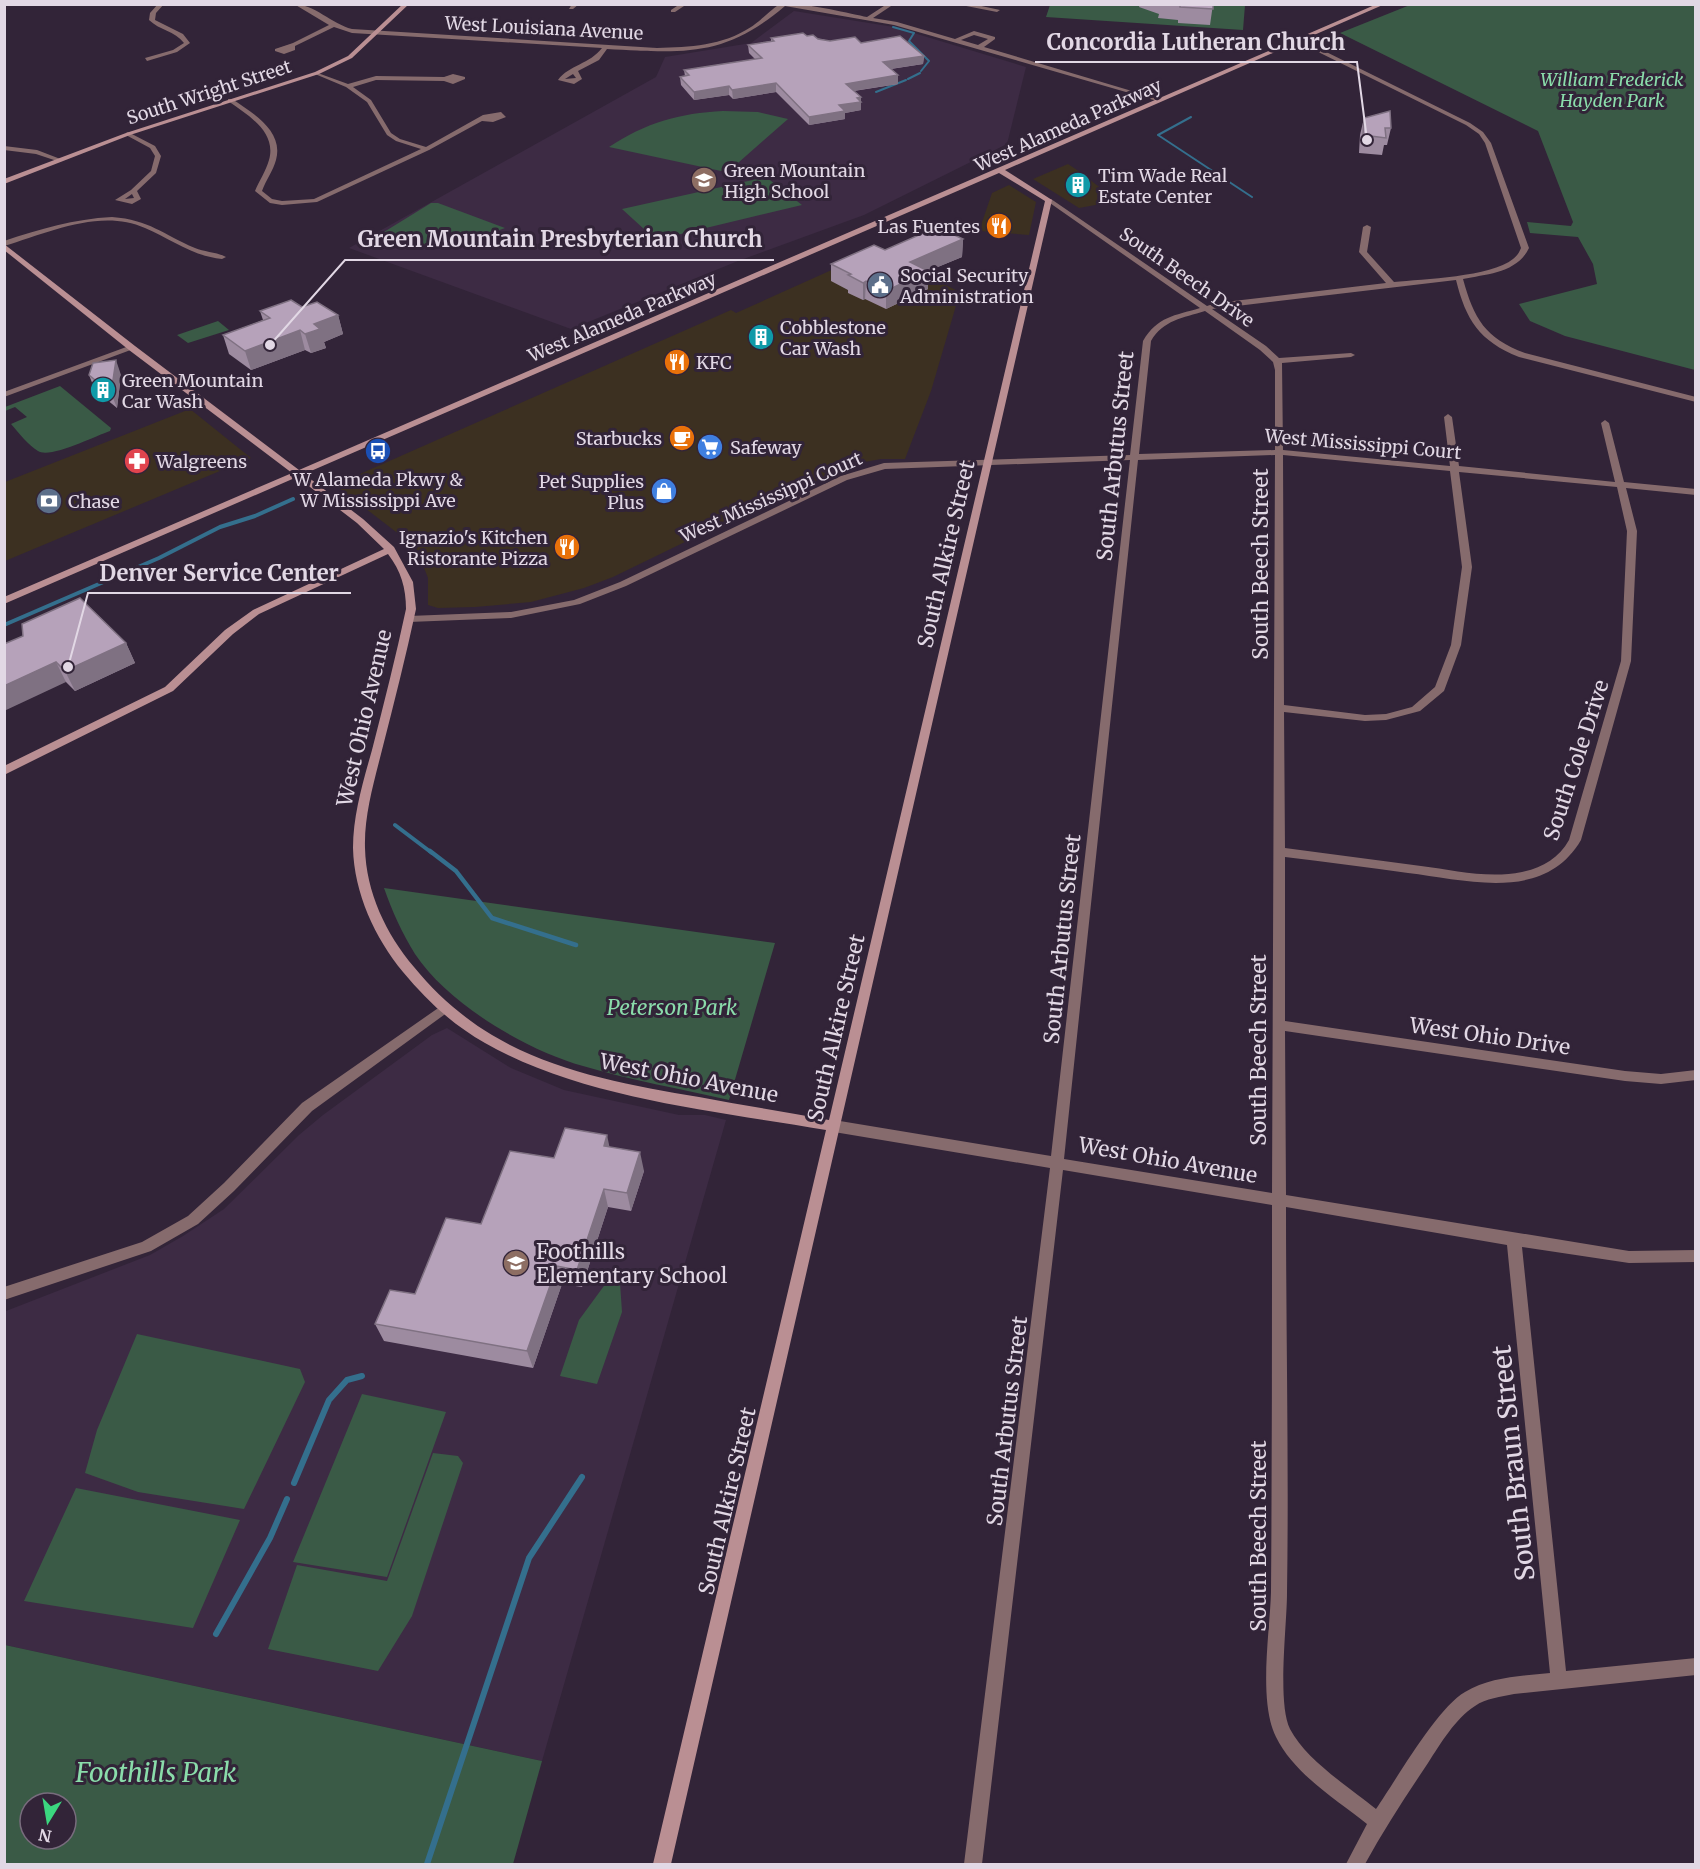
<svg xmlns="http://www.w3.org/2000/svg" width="1700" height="1869" viewBox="0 0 1700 1869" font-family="Merriweather,serif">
<rect width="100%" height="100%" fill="#322438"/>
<path fill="#3c3021" d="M1068 164 1080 172 1117 201 1079 208 1033 179Z
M1009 185 1036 202 1029 235 979 231 992 193Z
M874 251 960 292 931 391 905 459H881L859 463 807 485 806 483 613 577 584 588 531 602 475 607 438 608 428 605V578L419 555 400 535 335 485 731 310 736 313Z
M190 409 251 458 5 561V482Z"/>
<path fill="#3d2b44" d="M794 11 894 27 1026 67 1007 144 864 215 738 261 571 329 349 248 656 77 665 57 751 43Z
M447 1028 511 1068 564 1090 679 1115H705L726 1120 542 1761 5 1645 6 1311 150 1255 183 1236 224 1209 299 1135 323 1115 432 1035Z"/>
<path fill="#3a5a46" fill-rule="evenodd" d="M1050 5H1245L1243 30 1046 17Z
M1410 5H1695V370L1565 336 1530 321 1519 304 1597 284 1593 264 1578 237 1530 233 1527 222 1571 226 1573 222 1538 131 1340 33Z
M723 111 758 112 788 119 730 170 721 171 609 147C645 123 680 113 723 111Z
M766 177 802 205 656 240 622 209Z
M431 203H438L505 228C460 246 419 252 371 240Z
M218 321 229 330 188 343 177 335Z
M60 386 111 428 110 431C95 436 50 459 38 451 28 445 19 433 11 424L27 417 15 407 5 411V407Z
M384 888 775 943 729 1100C681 1089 630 1080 583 1066 526 1050 448 1004 415 954 402 933 392 911 384 888Z
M609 1279 620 1283 622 1312 597 1384 560 1376 579 1320Z
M137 1334 300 1369 305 1382 244 1509 138 1492 85 1473 97 1430Z
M362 1394 446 1412 387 1577 293 1562Z
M433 1453 458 1456 463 1463 412 1616 378 1671 268 1649 297 1565 387 1581Z
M76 1488 240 1520 193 1628 24 1601Z
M5 1645 542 1761 513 1864H5ZM30 1803H66V1839H30Z"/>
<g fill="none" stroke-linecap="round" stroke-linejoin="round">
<path stroke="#346f8d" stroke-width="2" d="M893 27 914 33 909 41 929 61 921 71
M908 79 920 73
M876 92 906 80
M1158 135 1252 197
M1158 135 1191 117"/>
<path stroke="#346f8d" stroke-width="4" d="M4 625 159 558 220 527 255 516 293 499
M395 825 432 853"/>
<path stroke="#346f8d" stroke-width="4.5" d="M430 851 456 871 492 918 576 945"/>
<path stroke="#346f8d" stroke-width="6" d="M294 1483 329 1400 347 1380 362 1376
M216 1634 270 1538 287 1499
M427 1864 529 1558 582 1477"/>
<path fill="#866b6d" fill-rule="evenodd" d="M158 4H164L156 13 155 20 183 34 190 43 177 52 147 61 145 58 173 50 184 43C175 31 159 30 149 20L150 13Z
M294 4C314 4 332 24 352 29L657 48C690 47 722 46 751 27 758 23 774 7 780 4 793 0 851 14 867 17L887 4H894L873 18 897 22 955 39 974 31 995 37V39L984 47 1162 100 1157 101 894 25 785 6C724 58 683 53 607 49L599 60 578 71 582 79 574 84 558 80C569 65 590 64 602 48L352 33 334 27 295 46V50L284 54 275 51V49L293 43 329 25ZM974 35 988 39 978 45 961 40ZM573 74 576 78 565 79Z
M572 4H579L573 9H569Z
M680 4H687L675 12H671V10Z
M956 4H972L1000 10 997 12Z
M1298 40H1302L1470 123 1483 132 1491 143 1529 248C1517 273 1487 274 1463 279 1474 319 1485 338 1525 353L1696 397V402L1519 357C1479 341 1466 320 1456 280L1212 309 1266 346 1279 358 1351 353 1355 355 1351 357 1282 363 1283 450 1450 466 1444 417 1448 414 1452 417 1459 466 1615 482 1601 423 1605 420 1609 423 1624 482 1696 489V495L1626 488 1637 531 1631 661 1581 840C1544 903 1467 880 1408 873 1367 867 1326 862 1285 857V1021L1625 1071 1661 1074 1696 1070V1080L1661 1084 1625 1081 1285 1031 1286 1195 1629 1251 1696 1250V1262L1629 1263 1522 1247 1566 1671 1696 1658V1675L1514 1694C1501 1697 1486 1698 1475 1706 1455 1719 1441 1743 1428 1763 1406 1796 1384 1829 1365 1864H1346L1367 1824C1336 1799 1294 1774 1276 1737 1258 1701 1270 1632 1271 1592 1272 1463 1272 1334 1272 1205L1063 1170 982 1864H964L1050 1168 834 1132 829 1130 827 1126 829 1122 834 1120 1051 1156 1130 460 885 469 847 480 626 586 580 604 511 618 409 622 404 619 409 616 511 612 574 600 620 582 841 476 884 463 1130 455 1143 341C1158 316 1174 316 1200 308L1047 201V199H1051L1207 306 1216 303 1386 283 1359 252 1363 227 1367 225 1371 227 1367 252 1394 282C1423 279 1491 277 1513 259 1517 256 1519 253 1521 248L1485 143 1479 134 1466 125 1298 42ZM1205 311 1260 350 1273 362 1275 370V450L1139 454 1151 341C1163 320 1183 318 1205 311ZM1275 455 1272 1193 1064 1159 1138 460ZM1283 455 1450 471 1462 567 1451 645 1435 687 1412 707 1386 714 1365 715 1284 705ZM1459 472 1617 487 1627 531 1621 661 1569 840C1559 858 1542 868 1522 872 1488 879 1454 870 1421 866 1376 860 1330 854 1285 848L1284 712 1365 721 1386 720 1420 711 1444 691 1461 645 1472 567ZM1286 1207 1507 1245 1550 1673C1521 1676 1490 1677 1465 1692 1437 1708 1396 1780 1376 1809 1349 1787 1306 1760 1290 1729 1277 1702 1287 1626 1287 1593 1289 1465 1286 1336 1286 1207Z
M315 72 348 84 376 76 444 77 453 74 465 77V79L453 84 444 81 376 80 353 87 371 100 391 133 400 139 426 147 483 115 501 112 506 117 493 122 482 121 429 150 317 202 282 205 270 203 255 191C259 181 266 171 269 160 277 132 248 115 228 101V99H232C253 113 284 131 276 160 273 171 266 180 262 191L272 199 282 201 314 199 421 149 396 141 387 135 367 102 346 87 315 74Z
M128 132 155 146 161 156 156 173 137 191 141 199 132 204 115 200 131 190 151 171 155 156 150 148 126 135V133ZM132 194 134 198 125 199Z
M4 146 37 150 63 160 60 162 36 154 4 150Z
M112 217C150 220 162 234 195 248 204 252 217 252 226 257L222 259C192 256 171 239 145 228 100 208 48 233 4 246V241C40 229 74 219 112 217Z
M129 346 136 348 4 397V392Z
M444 1004 448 1006 450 1009 448 1012 312 1111 234 1191 198 1224 151 1251 4 1300V1287L142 1242 188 1216 224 1183 302 1103Z"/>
<path fill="#ba8f93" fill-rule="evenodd" d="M403 4H409L352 58 319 74 130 135 4 184V179L126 133 315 72 348 56Z
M1377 4H1385L1005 170 1052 200 671 1864H653L826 1130C716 1111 583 1099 485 1043 453 1025 426 1000 403 972 375 938 354 893 353 848 353 815 363 782 372 750 384 703 396 656 406 609 406 588 401 571 388 554L259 614 233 634 173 691 4 775V766L165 687 225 630 253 610 384 549 357 523 297 477 4 604V597L292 473 129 350 4 250V244L135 346 299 470ZM999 173 1045 201 829 1120C785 1112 742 1105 699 1097 629 1085 554 1072 492 1035 462 1017 436 994 414 967 386 934 366 892 365 848 364 815 374 782 382 750 394 703 406 656 416 609L413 582 394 547 363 519 304 474Z"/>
</g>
<path fill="#9d8ba0" d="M1140 4H1213L1210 25 1178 23V20L1158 18 1159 14 1139 7Z
M807 36 830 41 861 43 924 56 923 64 891 69 898 84 854 91 861 97V110L845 113V119L809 125 776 92 733 99 729 95 694 100 681 85 680 77 685 76 684 70 755 59 749 53 748 45 771 41V38Z
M1364 118 1391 128 1387 145H1384L1382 155 1359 153 1360 135Z
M963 239 962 257 928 271V289L886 309 865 299 863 300 848 293V290L831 281V264L885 250Z
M302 307 338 315 343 334 324 342 326 348 311 353 305 350 251 370 229 354 223 335 263 320 260 311Z
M89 375H121L117 408 95 390Z
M126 643 135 663 75 691 66 682 4 644Z
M610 1147 644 1171 631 1211 608 1207 582 1287 562 1284 533 1368 384 1341 375 1324 415 1294 481 1224 554 1158Z"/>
<path fill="#7f7182" d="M924 56 923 64 883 70V62Z
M898 75V84L846 92V84Z
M776 83V92L733 99 732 90Z
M729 86V95L694 100V92Z
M861 97V110L845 113V119L809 125V117L857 98Z
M963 239 962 257 928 271V289L886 309V291L910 262Z
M866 281 865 299 863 300V283Z
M338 315 343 334 324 342 326 348 311 353 305 334 314 324Z
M300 330 305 350 251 370 245 351Z
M116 360 121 375 117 408 111 393Z
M126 643 135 663 75 691 65 671Z
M56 662 66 682 4 711V686Z
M607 1135 611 1154 604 1146Z
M640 1152 644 1171 631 1211 627 1193Z
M604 1189 608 1207 582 1287 577 1270Z
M557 1266 562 1284 533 1368 527 1351Z"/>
<path fill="#b6a2ba" stroke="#7f7182" stroke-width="1.5" d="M1180 4H1213V9L1180 7Z
M803 33 807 36 813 35 818 39 830 41 855 37 861 43 900 36 924 56 883 62 898 75 846 84 861 97 857 98 861 102 839 105 845 111 809 117 776 83 732 90 729 86 694 92 680 77 689 75 684 70 762 58 748 45 774 41 771 38Z
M1390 111 1391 128H1385L1386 138 1363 135 1364 118Z
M937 227 963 239 910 262 928 271 886 291 866 281 863 283 848 275 851 274 831 264 874 245 885 250Z
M291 300 302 307 317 302 338 315 314 324 320 329 305 334 300 330 245 351 223 335 270 318 260 311Z
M116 360 111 393 89 375 93 363Z
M80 598 126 643 65 671 56 662 4 686V644L23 636 22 624Z
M565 1128 607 1135 604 1146 640 1152 627 1193 604 1189 577 1270 557 1266 527 1351 375 1324 390 1290 415 1294 446 1218 481 1224 510 1151 554 1158Z"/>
<defs>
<g id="school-disc" transform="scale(1.35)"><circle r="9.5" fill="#8d6e63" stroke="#322438"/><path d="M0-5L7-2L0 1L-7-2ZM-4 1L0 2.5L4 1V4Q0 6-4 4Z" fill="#fff"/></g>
<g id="building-disc" transform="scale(1.35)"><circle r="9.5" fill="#0f9aa8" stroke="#322438"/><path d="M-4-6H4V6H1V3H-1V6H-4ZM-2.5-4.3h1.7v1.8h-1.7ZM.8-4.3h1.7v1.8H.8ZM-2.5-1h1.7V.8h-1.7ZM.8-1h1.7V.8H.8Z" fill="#fff"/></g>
<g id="restaurant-disc" transform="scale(1.35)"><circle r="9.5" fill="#e8710a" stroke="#322438"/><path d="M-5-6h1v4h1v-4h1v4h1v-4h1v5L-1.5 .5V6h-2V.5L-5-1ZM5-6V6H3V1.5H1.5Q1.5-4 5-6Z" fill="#fff"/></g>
<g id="civic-disc" transform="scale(1.35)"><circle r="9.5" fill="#5c6f8a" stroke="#322438"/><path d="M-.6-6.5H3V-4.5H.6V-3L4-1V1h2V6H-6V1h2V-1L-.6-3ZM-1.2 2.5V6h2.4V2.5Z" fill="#fff"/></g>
<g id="cafe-disc" transform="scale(1.35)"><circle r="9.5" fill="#e8710a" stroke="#322438"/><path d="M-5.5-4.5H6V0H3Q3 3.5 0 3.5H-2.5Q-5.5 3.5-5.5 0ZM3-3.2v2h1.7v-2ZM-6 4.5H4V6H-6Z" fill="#fff"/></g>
<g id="supermarket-disc" transform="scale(1.35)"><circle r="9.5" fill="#3f7fe0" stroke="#322438"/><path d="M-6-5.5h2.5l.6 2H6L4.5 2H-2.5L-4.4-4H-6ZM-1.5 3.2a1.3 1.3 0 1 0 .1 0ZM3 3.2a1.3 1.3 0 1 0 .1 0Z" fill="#fff"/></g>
<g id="bus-disc" transform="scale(1.35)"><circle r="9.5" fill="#1a4fb4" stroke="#322438"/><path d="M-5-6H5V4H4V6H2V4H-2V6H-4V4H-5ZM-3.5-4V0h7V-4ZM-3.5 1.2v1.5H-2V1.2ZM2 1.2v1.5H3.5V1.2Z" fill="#fff"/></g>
<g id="pharmacy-disc" transform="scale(1.35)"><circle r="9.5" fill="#e0444e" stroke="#322438"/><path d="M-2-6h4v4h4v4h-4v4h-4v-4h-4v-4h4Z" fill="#fff"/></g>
<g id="shop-disc" transform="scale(1.35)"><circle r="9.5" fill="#3f7fe0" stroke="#322438"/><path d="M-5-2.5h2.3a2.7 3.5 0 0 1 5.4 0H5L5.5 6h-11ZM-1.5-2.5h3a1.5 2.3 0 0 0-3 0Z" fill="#fff"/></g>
<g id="bank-disc" transform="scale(1.35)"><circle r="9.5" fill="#5c6f8a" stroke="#322438"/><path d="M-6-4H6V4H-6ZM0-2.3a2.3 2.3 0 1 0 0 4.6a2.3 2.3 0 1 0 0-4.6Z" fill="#fff"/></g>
</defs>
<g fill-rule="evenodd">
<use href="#school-disc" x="704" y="180"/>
<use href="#building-disc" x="1078" y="185"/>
<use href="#restaurant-disc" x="999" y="226"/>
<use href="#civic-disc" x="880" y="285"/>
<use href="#building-disc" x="761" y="337"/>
<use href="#restaurant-disc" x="677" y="362"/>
<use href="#building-disc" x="103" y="390"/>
<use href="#cafe-disc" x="682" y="438"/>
<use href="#supermarket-disc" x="710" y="447"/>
<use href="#bus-disc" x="378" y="451"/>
<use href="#pharmacy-disc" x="137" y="461"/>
<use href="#shop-disc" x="664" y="491"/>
<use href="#bank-disc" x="49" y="501"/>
<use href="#restaurant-disc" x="567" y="547"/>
<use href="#school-disc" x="516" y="1263"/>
</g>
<g text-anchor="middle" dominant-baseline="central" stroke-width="6" stroke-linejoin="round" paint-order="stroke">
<g font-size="18" fill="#e2d8e5" stroke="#322438">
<text transform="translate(544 28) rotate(3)">West Louisiana Avenue</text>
<text transform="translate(209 92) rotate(-18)">South Wright Street</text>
<text transform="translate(1068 125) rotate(-24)">West Alameda Parkway</text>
<text transform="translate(1187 277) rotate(35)">South Beech Drive</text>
<text transform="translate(622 317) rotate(-23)">West Alameda Parkway</text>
<text transform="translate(1363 444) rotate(5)">West Mississippi Court</text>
<text transform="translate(771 497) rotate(-24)">West Mississippi Court</text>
</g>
<g font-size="18" font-style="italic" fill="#8adcaa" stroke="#322438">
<text x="1612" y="79">William Frederick<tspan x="1612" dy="21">Hayden Park</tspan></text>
</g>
<g font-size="18" fill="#e2d8e5" stroke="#322438" text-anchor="start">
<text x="724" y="170">Green Mountain<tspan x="724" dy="21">High School</tspan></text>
<text x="1098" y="175">Tim Wade Real<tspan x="1098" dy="21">Estate Center</tspan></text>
<text x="980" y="226" text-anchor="end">Las Fuentes</text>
<text x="900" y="275">Social Security<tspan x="900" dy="21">Administration</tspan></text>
<text x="780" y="327">Cobblestone<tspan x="780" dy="21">Car Wash</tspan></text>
<text x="696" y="362">KFC</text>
<text x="122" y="380">Green Mountain<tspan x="122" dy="21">Car Wash</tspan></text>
<text x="662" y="438" text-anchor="end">Starbucks</text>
<text x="730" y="447">Safeway</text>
<text x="156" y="461">Walgreens</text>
<text x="378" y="479" text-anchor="middle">W Alameda Pkwy &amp;<tspan x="378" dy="21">W Mississippi Ave</tspan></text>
<text x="644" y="481" text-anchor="end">Pet Supplies<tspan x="644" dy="21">Plus</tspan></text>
<text x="68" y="501">Chase</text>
<text x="548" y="537" text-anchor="end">Ignazio's Kitchen<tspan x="548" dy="21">Ristorante Pizza</tspan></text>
</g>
<g font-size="21" fill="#e2d8e5" stroke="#322438">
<text transform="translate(1115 456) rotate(-84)">South Arbutus Street</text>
<text transform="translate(946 554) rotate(-77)">South Alkire Street</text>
<text transform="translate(1260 564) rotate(-90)">South Beech Street</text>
<text transform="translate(364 718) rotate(-77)">West Ohio Avenue</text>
<text transform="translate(1576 760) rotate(-72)">South Cole Drive</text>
<text transform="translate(1062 939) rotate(-84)">South Arbutus Street</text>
<text transform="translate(836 1028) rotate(-77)">South Alkire Street</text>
<text transform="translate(1490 1036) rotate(8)">West Ohio Drive</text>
<text transform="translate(1258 1050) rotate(-90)">South Beech Street</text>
<text transform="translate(689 1078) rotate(11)">West Ohio Avenue</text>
<text transform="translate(1168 1160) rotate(10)">West Ohio Avenue</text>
<text transform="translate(1007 1421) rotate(-83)">South Arbutus Street</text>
<text transform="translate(727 1501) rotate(-77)">South Alkire Street</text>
<text transform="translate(1258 1536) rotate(-90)">South Beech Street</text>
</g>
<g font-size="21" font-style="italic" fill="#8adcaa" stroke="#322438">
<text x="672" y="1007">Peterson Park</text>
</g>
<g font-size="21" fill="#e2d8e5" stroke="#322438" text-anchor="start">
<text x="536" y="1251">Foothills<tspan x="536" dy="24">Elementary School</tspan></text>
</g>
<g font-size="26" fill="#e2d8e5" stroke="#322438">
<text transform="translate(1513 1463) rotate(-96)">South Braun Street</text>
</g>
<g font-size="26" font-style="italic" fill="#8adcaa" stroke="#322438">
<text x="156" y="1772">Foothills Park</text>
</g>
</g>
<path fill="none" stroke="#e2d8e5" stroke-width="2" d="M1367 140L1357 62H1035M270 345L345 260H774M68 667L88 593H351"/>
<g fill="#e2d8e5" stroke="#322438" stroke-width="2">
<circle cx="1367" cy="140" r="6"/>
<circle cx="270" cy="345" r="6"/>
<circle cx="68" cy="667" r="6"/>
</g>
<g font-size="22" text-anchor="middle" font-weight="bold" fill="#e2d8e5" stroke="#322438" stroke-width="6" stroke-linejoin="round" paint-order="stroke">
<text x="1196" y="50">Concordia Lutheran Church</text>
<text x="560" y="247">Green Mountain Presbyterian Church</text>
<text x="219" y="581">Denver Service Center</text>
</g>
<rect width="1700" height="1869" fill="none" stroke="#e2d8e5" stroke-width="12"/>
<g transform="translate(48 1821) rotate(191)"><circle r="28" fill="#322438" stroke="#786c7d" stroke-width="1.5"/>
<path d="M0-4.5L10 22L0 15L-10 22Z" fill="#3bd77f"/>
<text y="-9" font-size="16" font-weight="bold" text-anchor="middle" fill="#e2d8e5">N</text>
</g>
</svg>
